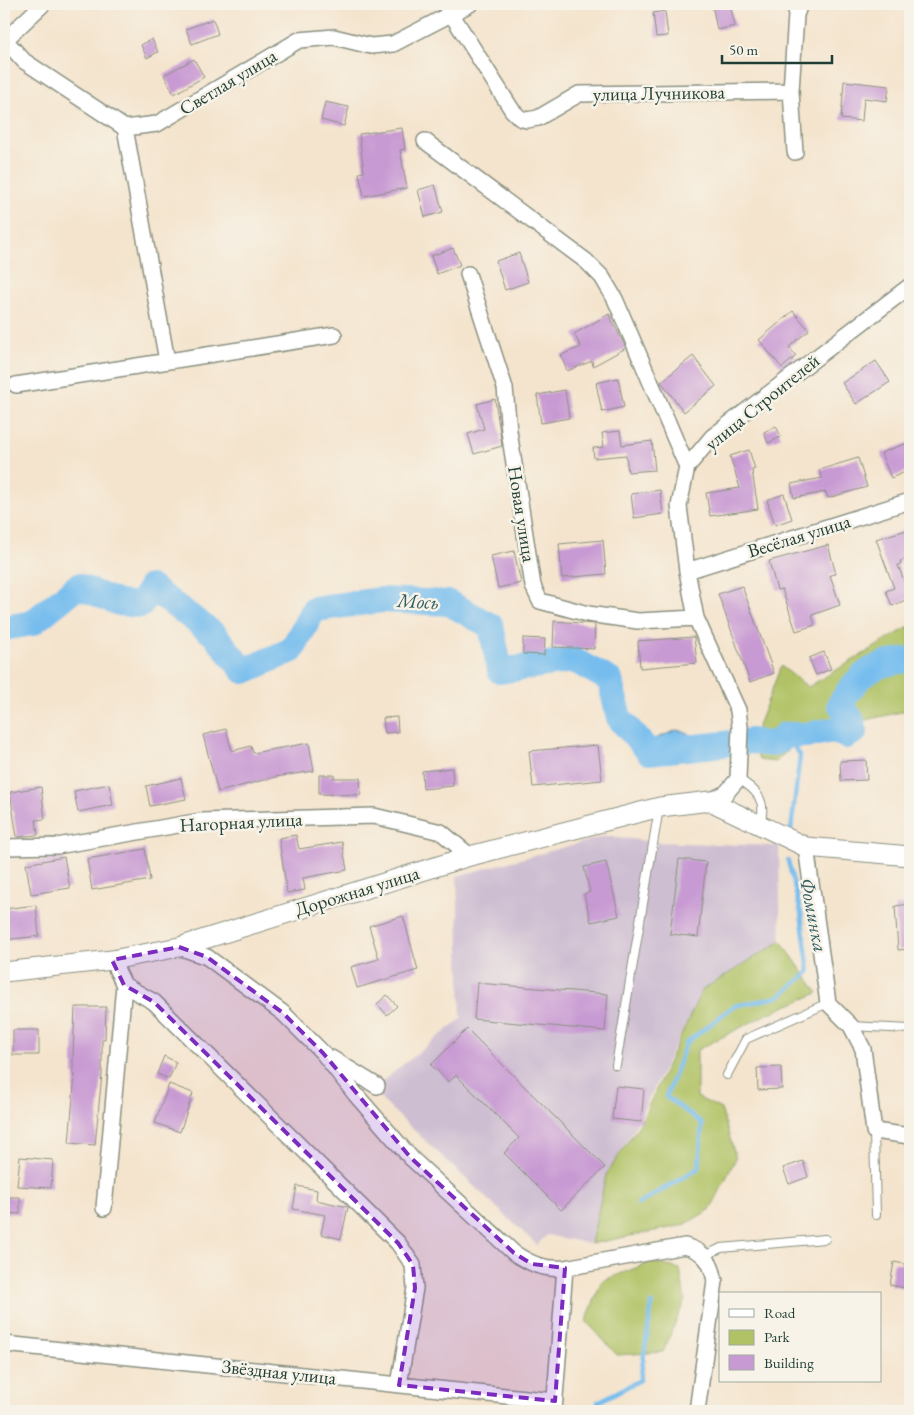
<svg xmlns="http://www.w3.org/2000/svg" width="914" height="1415" viewBox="0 0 914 1415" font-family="'EB Garamond',serif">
<rect width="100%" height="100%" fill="#f7f3e8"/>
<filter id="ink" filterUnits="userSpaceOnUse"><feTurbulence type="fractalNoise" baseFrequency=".02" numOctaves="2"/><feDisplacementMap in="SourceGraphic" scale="10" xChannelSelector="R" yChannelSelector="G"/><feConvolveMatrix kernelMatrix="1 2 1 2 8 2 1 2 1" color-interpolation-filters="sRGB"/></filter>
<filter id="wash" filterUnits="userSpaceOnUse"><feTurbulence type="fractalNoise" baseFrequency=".0096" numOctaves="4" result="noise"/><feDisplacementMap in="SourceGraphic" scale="20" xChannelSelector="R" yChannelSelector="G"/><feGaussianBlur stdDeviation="1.12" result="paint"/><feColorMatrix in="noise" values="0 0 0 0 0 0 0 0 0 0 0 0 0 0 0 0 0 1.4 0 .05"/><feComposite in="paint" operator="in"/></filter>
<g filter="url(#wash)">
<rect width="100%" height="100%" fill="#f4e4cd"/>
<path fill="#cebed2" d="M606 836 654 842 779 846 781 963 702 990 632 1133 606 1175 591 1244 547 1235 537 1245 371 1090 461 1019 457 876Z"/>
<path fill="#b0c265" stroke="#68804c" d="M910 626V713L905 711 806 734 775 762 759 760 752 741 781 666 808 687Z
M781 941 818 993 767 1014 697 1050V1097L721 1109 736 1158 711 1209 684 1225 591 1244 606 1175 641 1122 702 990Z
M651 1262 680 1269 685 1300 663 1352 617 1355 586 1321 602 1281Z"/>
<path fill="#76bdee" stroke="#4a7d91" d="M677 730 689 733 692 739 687 742 685 754 666 760 652 757 656 751 649 745V741Z"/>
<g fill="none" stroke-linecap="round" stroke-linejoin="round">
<path stroke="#76bdee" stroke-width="4.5" d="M785 735 800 755 791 830
M638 1204 699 1168 702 1123 666 1097 686 1043 734 1006 778 997 809 972 801 913 788 861
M605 1411 598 1402 640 1380 652 1304"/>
<path stroke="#76bdee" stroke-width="26" d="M4 628 32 623 78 586 119 603 141 605 150 587 215 635 244 671 292 650 314 609 381 600 449 603 491 626 500 671 574 660 610 680 619 718 649 752 752 741C764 744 777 747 785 735H807L833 730 846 736 855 731 851 719 840 704C858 674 875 662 910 660"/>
</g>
<g id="blocks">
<path fill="#c89ad3" d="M712 4H730L735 26 717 30Z
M665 11 668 36 656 37 653 13Z
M213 19 218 34 192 44 186 29Z
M152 39 158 52 147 58 141 45Z
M194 59 204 77 174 94 164 75Z
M844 81 889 86 887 101 864 98 862 121 841 119Z
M325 102 349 107 344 126 321 120Z
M402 128 405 149 400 150 407 188 364 196 359 173 364 172 359 134Z
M435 185 443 212 425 217 418 190Z
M453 248 460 265 437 274 431 256Z
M519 253 528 282 505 290 496 261Z
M793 311 809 330 789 347 796 356 782 368 759 340Z
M609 314 626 348 593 366 592 361 567 371 561 355 581 347 574 334Z
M693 356 716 386 684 412 661 382Z
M876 361 890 382 856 404 842 383Z
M618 378 624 407 602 412 596 383Z
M565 390 569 418 541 423 537 395Z
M495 399 502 446 474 454 468 434 484 429 477 404Z
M776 426 781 437 768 443 764 432Z
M620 431 622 445 652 441 655 470 628 472 626 455 594 458 593 448 604 447 602 433Z
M910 442V470L891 478 881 453Z
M749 450 755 469 752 470 758 509 710 516 706 493 740 488 730 456Z
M858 458 867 487 828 498 826 492 794 498 791 484 822 478 819 470Z
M660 490 663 514 634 518 631 494Z
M784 494 792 519 775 525 767 500Z
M910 529V558L900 561 901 564 898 565 910 598 892 606 886 591 894 588 876 539Z
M603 540 606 574 562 578 559 544Z
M828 545 836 574 830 575 840 605 812 615 815 625 796 631 782 589 777 590 769 561Z
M514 551 521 583 498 588 491 556Z
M742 586 774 673 750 682 718 594Z
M554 621 595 624 594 649 553 647Z
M694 637 697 663 640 668 638 641Z
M523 638 545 639 544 655 523 654Z
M824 652 831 669 816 675 809 658Z
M397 717 398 732 385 733 383 718Z
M226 729 232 751 251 746 253 753 309 743 314 771 275 777 218 792 203 735Z
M598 745 602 780 533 787 529 751Z
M866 760 867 780 841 781 840 761Z
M452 768 453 786 423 789 422 771Z
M319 775H334V778H360L361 795 319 794Z
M181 778 186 799 150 806 146 786Z
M109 784 113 805 78 812 74 791Z
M41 787 45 819 36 820 38 835 17 837 10 792Z
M296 835 299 849 342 842 347 870 303 878 305 890 287 893 279 838Z
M145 849 150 880 92 890 87 859Z
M64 857 70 888 31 894 26 864Z
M679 859 706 862 698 937 670 934Z
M606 862 619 916 591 922 584 894 590 892 584 867Z
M910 904V949L898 950 895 906Z
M36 905 39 936 4 940V909Z
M403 916 418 970 357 988 351 967 379 959 369 926Z
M477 983 608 994 605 1031 474 1019Z
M387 995 397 1006 387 1015 377 1004Z
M75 1007H106L105 1039H102V1074L95 1145 69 1143 75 1074H73V1054Z
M467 1029 605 1167 561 1210 504 1153 519 1138 456 1075 449 1082 431 1065Z
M13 1030H39V1055H13Z
M164 1056 176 1062 169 1079 157 1074Z
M781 1067 782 1089 758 1090 757 1068Z
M169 1084 193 1093 180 1132 155 1123Z
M616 1086 644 1089 641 1122 612 1119Z
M20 1157 53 1160 51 1188 17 1186Z
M803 1161 808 1177 789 1184 783 1168Z
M297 1186 317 1190 316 1200 348 1207 341 1239 321 1234 325 1215 293 1209Z
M4 1197H20V1214L4 1213Z
M894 1262 910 1265V1289L890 1285Z"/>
</g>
</g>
<g filter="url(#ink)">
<use href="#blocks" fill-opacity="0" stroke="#8a9080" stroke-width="1"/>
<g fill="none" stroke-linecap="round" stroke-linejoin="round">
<g stroke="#8a9080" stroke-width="10">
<path id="service" d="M738 779C758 790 767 802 760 824
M851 1026 910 1029
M616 1065 659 808
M727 1075 746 1039 828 1003
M874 1131 876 1215
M706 1255 721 1248 825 1239"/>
</g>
<g stroke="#8a9080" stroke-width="18">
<path id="minor" d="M445 4 512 110 520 118 527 120 538 118 579 94 791 91
M5 40 24 61 125 128 157 124 299 40 334 37 371 46 393 44 470 4
M4 41 43 4
M125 128 167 361
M425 141 586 261 602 277 615 299 687 467
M795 152 791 91 796 15 800 4
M468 274 505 388 509 431 533 586 540 601 588 614 638 621 696 618
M16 385 334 335
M687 571 910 501
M710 801 726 793 738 779 740 727 738 710 696 618 687 571 679 506 687 467 712 437 910 286
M4 847 57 846 201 821 374 816 441 832 470 856
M806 847 828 1003 851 1026 863 1049 874 1131 910 1136
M179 947 207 957 283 1013 323 1053 356 1095 411 1158 514 1253C531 1264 544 1270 565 1268
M124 985 154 1002 398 1243 413 1265 415 1288 399 1385
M331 1058 377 1086
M104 1208 124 985 112 960
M4 1344 555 1401
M554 1410 565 1268 685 1246C705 1252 711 1261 715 1281L697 1411"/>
</g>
<g stroke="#8a9080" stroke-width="21">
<path id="tertiary" d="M4 972 112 960 179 947 470 856 660 807 710 801 806 847 910 856"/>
</g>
<use href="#service" stroke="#fff" stroke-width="8"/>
<use href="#minor" stroke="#fff" stroke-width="15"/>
<use href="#tertiary" stroke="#fff" stroke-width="19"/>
</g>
</g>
<path fill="#7b2cbf" fill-opacity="0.2" stroke="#7b2cbf" stroke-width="4" stroke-dasharray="10 6" stroke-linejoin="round" d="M179 947 207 957 283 1013 323 1053 411 1158 514 1253 532 1264 565 1268 555 1401 399 1385 415 1288 413 1265 398 1243 154 1002 124 985 112 960Z"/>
<g text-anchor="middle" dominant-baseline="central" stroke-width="5" stroke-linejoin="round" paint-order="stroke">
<g font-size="19" fill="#1f3d34" stroke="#f7f3e8">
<text transform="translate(228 82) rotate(-31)">Светлая улица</text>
<text transform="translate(659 93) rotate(-1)">улица Лучникова</text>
<text transform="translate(762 402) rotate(-39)">улица Строителей</text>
<text transform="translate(522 514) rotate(81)">Новая улица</text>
<text transform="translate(799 536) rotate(-17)">Весёлая улица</text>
<text transform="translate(241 822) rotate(-3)">Нагорная улица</text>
<text transform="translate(357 891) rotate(-17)">Дорожная улица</text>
<text transform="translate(279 1372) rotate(6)">Звёздная улица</text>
</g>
<g font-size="20" font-style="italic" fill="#355d62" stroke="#f7f3e8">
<text transform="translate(418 601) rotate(3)">Мось</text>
<text transform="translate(814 915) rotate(79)">Фоминка</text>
</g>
</g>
<rect width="914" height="1415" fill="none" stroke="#f7f3e8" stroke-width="20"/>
<rect x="719" y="1292" width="162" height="90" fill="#f7f3e8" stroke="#a1aaa0"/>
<rect x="729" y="1309" width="25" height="8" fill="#ffffff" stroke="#a1aaa0"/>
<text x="764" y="1318" font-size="15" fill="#1f3d34">Road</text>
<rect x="729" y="1330" width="25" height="15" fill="#b0c265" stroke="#a1aaa0"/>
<text x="764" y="1342" font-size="15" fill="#1f3d34">Park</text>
<rect x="729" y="1355" width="25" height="15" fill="#c89ad3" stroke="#a1aaa0"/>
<text x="764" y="1368" font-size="15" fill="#1f3d34">Building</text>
<path d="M722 55v8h110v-8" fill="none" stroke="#1f3d34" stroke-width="2.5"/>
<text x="729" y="55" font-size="15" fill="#1f3d34" stroke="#f7f3e8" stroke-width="4" paint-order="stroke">50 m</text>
</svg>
